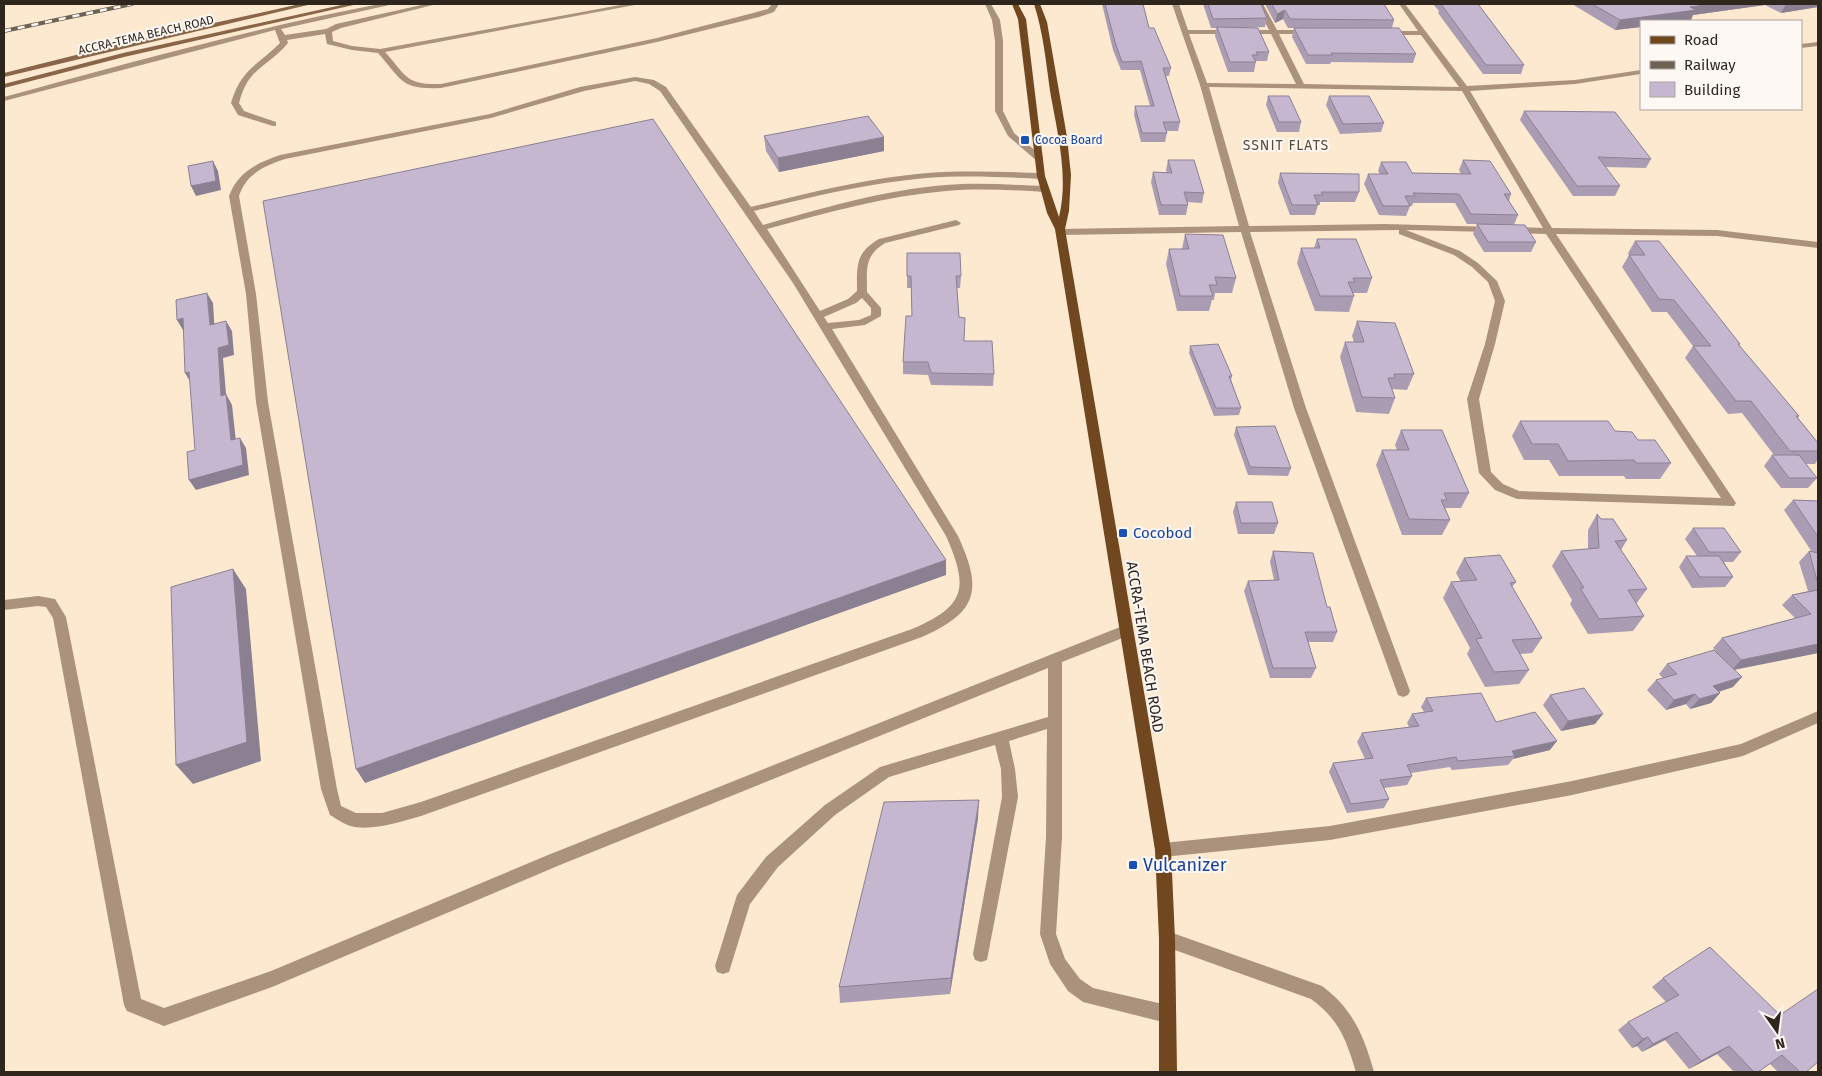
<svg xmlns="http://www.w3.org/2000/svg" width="1822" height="1076" viewBox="0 0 1822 1076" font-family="'Fira Sans',sans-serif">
<rect width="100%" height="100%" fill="#fde8d0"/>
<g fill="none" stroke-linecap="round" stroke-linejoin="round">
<path fill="#aa927d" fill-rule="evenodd" d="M380 4H394L281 29 285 35 326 29 336 24 426 4H437L341 28 332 32 333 41 352 46 380 49 626 4H640L385 52C407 76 405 85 441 84L657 38 753 13 768 9 772 4H779L774 12 759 17 657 42 441 88C401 90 402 80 378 53L352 50 327 44 325 34 287 40 288 43C266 69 249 66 239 103L244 111 276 122V126H273L238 115 231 103C241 69 257 66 280 43L275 30 4 101V97C129 63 253 28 380 4Z
M985 4H991L1000 20 1003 41V111L1014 133 1043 157V161H1037L1008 136 995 111V41L992 20Z
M635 77 654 80 666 87 751 207C809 193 867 178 927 173 965 170 1003 172 1041 173L1045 176 1041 179C1003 177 965 175 926 178 868 183 811 197 754 211L763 225C823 208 884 190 946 185 979 182 1012 185 1045 186L1049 189 1045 192C1012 190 979 188 946 191 885 196 826 213 767 229L820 311 848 299 857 291C857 266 855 253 879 239L956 220 961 223 959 225 885 243C864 256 867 269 867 292L881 308V316L865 325 832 329 958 536C983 590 978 612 922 637L421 816C399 822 377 830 355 827 346 826 337 819 330 815L321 789 256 402 246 294 229 196C238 172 257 163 280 155L490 114 580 87ZM635 81 649 84 660 91 793 283 946 536C969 588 966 606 912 629L421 802 382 813H356L341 806 337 789 268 402 256 294 239 196C246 174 264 166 285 159L491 118 584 91ZM862 298 871 308V315L859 320 828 323 824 317 856 303Z
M38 596 55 599 66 617 141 999 164 1008 271 971 548 855 1120 627 1125 626 1130 627 1132 631 1130 635 1062 662V837L1056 934 1065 959 1080 979 1093 988 1167 1005 1173 1008 1176 1014 1173 1020 1167 1023 1083 1002 1068 991 1050 964 1040 934 1046 837 1047 729 1009 741 1015 769 1018 797 987 960 981 962 975 960 973 954 1002 797 1001 769 995 745 889 777 835 815 778 867 750 904 729 972 723 974 717 972 715 966 737 895 766 857 825 805 880 767 1048 717V668L560 865 272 987 164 1026 127 1011 124 1005 53 618 46 607 38 606 4 610V600Z
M1167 931 1322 986C1353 1009 1364 1036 1374 1072H1356C1346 1040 1340 1020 1311 999L1161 945 1159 939 1161 933Z"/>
<path fill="#aa927d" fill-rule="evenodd" d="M1172 4H1179L1188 30H1269L1256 4H1263L1277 30H1313V34H1279L1304 84 1459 87 1421 35H1382L1381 33 1385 31H1418L1399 4H1405L1467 86 1575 80 1641 70V74L1575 84 1470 91 1552 228 1717 230 1818 242V248L1717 236 1556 234 1734 500 1736 503 1734 506 1517 499 1495 490 1479 473 1467 399 1485 344 1495 301 1488 282 1472 267 1454 255 1399 234V230L1250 232 1306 408 1410 691 1408 695 1403 697 1398 695 1294 408 1241 232 1060 235 1055 232 1060 229 1239 226 1200 85ZM1189 34H1271L1296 84 1207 83ZM1209 87 1462 91 1543 228 1513 227 1508 230 1513 233 1546 234 1721 498 1519 491 1503 484 1491 472 1479 399 1495 344 1505 301 1497 281 1478 263 1460 251 1406 230 1490 232 1495 229 1493 227 1385 224 1249 226Z
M1818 42V46L1801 48V44Z
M1818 711V723L1743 756 1572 795 1330 840 1163 857 1157 855 1155 850 1157 845 1163 843 1330 826 1572 781 1741 744Z"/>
<path fill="#896648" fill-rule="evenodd" d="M300 4H312L4 77V73L128 42Z
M346 4H358L124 57 4 88V84L123 53Z"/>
<path fill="#71471f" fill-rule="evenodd" d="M1012 4H1018L1026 19 1045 176 1059 217C1069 176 1057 131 1050 91 1046 61 1043 32 1034 4H1040L1047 22 1067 137 1071 175 1069 211 1065 229 1171 850 1175 939 1177 1072H1159V939L1155 850 1055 229 1047 213 1037 176 1018 19Z"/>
<g stroke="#6e6254" stroke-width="4">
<path id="rail" d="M4 31 132 4"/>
</g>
<use href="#rail" stroke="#fdf8f4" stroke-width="2.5" stroke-dasharray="7" stroke-linecap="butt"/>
</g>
<path fill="#aa9db3" d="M1102 4H1143L1149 28 1171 68 1169 76H1166L1180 122 1178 131H1166L1167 133 1165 142H1141L1134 115 1135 106H1150L1140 70H1121L1113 50Z
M1203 4H1261L1267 18 1265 27 1244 28 1269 52 1267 61H1256L1254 72H1228L1215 36 1216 28H1211Z
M1265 4H1384L1394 20 1392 28 1416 54 1413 63 1331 62 1330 64H1306L1292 37 1294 28H1288L1283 19 1275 23Z
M1433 4H1478L1524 65 1521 74H1483L1438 13 1439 11Z
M1572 4H1818V7L1781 13 1765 5 1693 15 1691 20 1681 21H1641V27L1615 30Z
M1268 96 1301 122 1299 132H1277L1266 105Z
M1329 96 1384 123 1381 132 1340 134 1326 105Z
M1524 111 1651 159 1646 168 1605 167 1620 186 1615 196H1573L1520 120Z
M764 136 884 151 779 172 766 151Z
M1168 160 1204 193 1202 203 1187 202 1188 205 1186 215H1159L1151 182 1153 172 1167 173 1166 170Z
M1463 160 1511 194 1509 201 1518 215 1514 225 1536 242 1531 252H1484L1473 234 1477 224H1467L1455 203H1413L1412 206H1410L1406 216 1379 215 1364 184 1368 174H1380L1378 171 1381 162 1412 173 1461 174 1459 170Z
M1280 173 1359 192 1355 202H1320V205H1318L1315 215H1290L1278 183Z
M1185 234 1236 278 1232 293H1215L1214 300H1212L1209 311H1177L1166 264 1169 249H1182Z
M1317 239 1372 278 1367 293H1353L1354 296 1349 312 1315 311 1297 263 1301 248H1314Z
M1635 241 1740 344 1739 345 1799 416 1798 418 1818 443V459L1815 464H1806L1817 478 1808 488H1781L1764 466 1772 455H1774L1742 413 1728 414 1685 358 1693 346 1667 312H1652L1622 267 1629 255 1628 253Z
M907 276H961L960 288H957L959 317 964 341 994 374 993 386 931 385 928 375 903 374V362L912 316 911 288H907Z
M1357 321 1414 374 1407 390 1392 389 1395 398 1389 414 1356 412 1340 357 1345 342H1354L1352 336Z
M1190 346 1232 376 1231 380 1241 408 1239 415 1214 416 1189 353Z
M1520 421 1615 431 1638 440 1671 463 1660 479H1626L1624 476H1559L1549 460H1524L1512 436Z
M1236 427 1291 468 1288 476 1248 475 1234 435Z
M1401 430 1469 493 1461 508H1445L1450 520 1442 535H1402L1376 465 1382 450H1397L1395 445Z
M1793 500 1818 501V653L1734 670 1733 687 1719 692 1720 693 1711 703 1690 709 1686 704 1666 710 1647 690 1656 680 1663 678 1659 674 1667 664 1716 651 1713 648 1722 638 1795 618 1782 605 1792 595 1808 591 1799 562 1809 551 1812 552 1784 510Z
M1236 502 1278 523 1274 534H1238L1233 512Z
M1597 514 1601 519 1627 540 1621 550 1647 589 1636 604 1644 616 1633 631 1588 634 1570 604 1572 600 1552 566 1561 551 1588 549V530Z
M1693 528 1741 552 1733 562H1724L1733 577 1725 587 1692 588 1679 567 1686 556H1697L1685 539Z
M1273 551 1327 607 1337 632 1333 642H1308L1316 668 1311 678H1270L1244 591 1248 581 1274 580 1270 562Z
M1464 558 1516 582 1512 587 1542 638 1532 653 1520 654 1529 670 1519 684 1485 687 1467 654 1470 648 1443 598 1451 582H1461L1456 573Z
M1550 695 1595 724 1561 731 1543 705Z
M1426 698 1496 722 1550 750 1513 759 1508 765 1452 770 1450 767 1411 773 1412 776 1407 785 1384 788 1389 799 1384 808 1347 813 1329 772 1333 763 1365 759 1357 742 1362 733 1409 727 1407 723 1412 714 1424 712 1421 707Z
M978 818 950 994 840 1003 839 987Z
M1710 947 1806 1072H1778L1770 1064 1758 1072H1734L1717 1054 1689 1069 1665 1040 1642 1052 1637 1046 1632 1048 1618 1030 1628 1022 1666 1002 1652 987 1663 978Z"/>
<path fill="#8b8092" d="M1712 4H1766L1765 5 1693 15 1691 20 1681 21H1641V27L1615 30 1620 20 1690 7Z
M1786 4H1818V7L1781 13Z
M1285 10 1283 19 1275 23 1277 14Z
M884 137V151L779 172 778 158Z
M213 161 218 171 221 190 196 196 191 186Z
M207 293 213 303 215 335 210 325Z
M183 318 189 329 183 330 177 320Z
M226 321 232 331 234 355 223 358 227 406 221 396 218 348Z
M189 372 191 383 185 373Z
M226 394 232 405 237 451 231 440Z
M240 438 246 448 249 475 196 490 189 480Z
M946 560V575L365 783 356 769Z
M233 569 246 589 261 761 193 784 176 765Z
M1818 644V653L1732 670 1741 660Z
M1742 677 1733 687 1704 696 1713 686Z
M1720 693 1711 703 1690 709 1699 699Z
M1695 694 1686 704 1666 710 1674 700Z
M1603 714 1595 724 1561 731 1568 721Z
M1557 741 1550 750 1513 759 1515 756 1512 751Z
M979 800 978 818 950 994 951 978Z
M1677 1032 1665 1040 1642 1052 1653 1044Z
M1648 1037 1637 1046 1632 1048 1643 1039Z
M1729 1046 1717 1054 1689 1069 1701 1061Z"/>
<path fill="#c6b7d0" stroke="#8b8092" d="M1105 4H1143L1149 28H1154L1171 68H1163L1180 122H1163L1167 133H1142L1135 106H1154L1141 61 1122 62 1115 42Z
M1208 4H1261L1267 18 1213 19Z
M1272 4H1384L1394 20 1290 19 1285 10 1277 14Z
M1441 4H1478L1524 65H1486Z
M1592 4H1712L1690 7 1696 10 1620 20Z
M1217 27 1258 28 1269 52H1256L1258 55H1252L1256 62H1230Z
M1294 28H1399L1416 54 1331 53 1333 55H1308Z
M1268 96H1289L1301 122H1279Z
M1329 96H1369L1384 123 1343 124Z
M1524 111 1615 112 1651 159 1598 157 1620 186H1577Z
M868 116 884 137 778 158 764 136Z
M653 119 946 560 356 769 263 201Z
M1168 160H1194L1204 193 1184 192 1188 205H1161L1153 172 1172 173Z
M1463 160 1490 161 1511 194H1504L1518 215 1471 214 1459 194 1413 193 1415 196H1405L1410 206H1383L1368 174H1388L1381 162H1406L1412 173 1471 174Z
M213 161 216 181 191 186 188 166Z
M1280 173 1359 174V192H1321L1323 195H1314L1318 205H1292Z
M1477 224 1525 225 1536 242H1488Z
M1185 234 1223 235 1236 278 1215 277 1217 285H1209L1213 296H1180L1169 249H1189Z
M1317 239H1356L1372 278H1353L1355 282H1348L1354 296H1320L1301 248H1320Z
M1635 241H1659L1740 344H1738L1799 416H1796L1818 443V451H1790L1751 401H1736L1693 346H1711L1674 300 1659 299 1629 255H1645Z
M907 253H960L961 276H956L959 317 965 318 964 341H992L994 374 931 373 928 362H903L906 316H912L911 276H907Z
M207 293 210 325 226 321 229 345 218 348 221 396 226 394 231 440 240 438 243 465 189 480 187 452 195 450 189 372 185 373 183 318 177 320 176 300Z
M1357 321 1395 323 1414 374H1394L1395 378H1388L1395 398 1362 397 1345 342H1364Z
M1218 344 1232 376H1229L1241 408H1216L1190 346Z
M1520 421H1608L1615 431 1632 432 1638 440H1655L1671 463H1636L1634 460 1568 461 1558 444H1532Z
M1275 426 1291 468 1250 467 1236 427Z
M1401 430H1442L1469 493H1444L1447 500H1441L1450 520 1409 519 1382 450H1409Z
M1772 455H1799L1817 478H1789Z
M1793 500 1818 501V537Z
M1236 502H1272L1278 523H1241Z
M1597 514 1601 519H1613L1627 540 1615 541 1647 589 1628 590 1644 616 1599 619 1580 588H1584L1561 551 1599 548Z
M1693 528H1724L1741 552H1709Z
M1273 551 1313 553 1327 607H1330L1337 632H1305L1316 668H1273L1248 581 1279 580Z
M1809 551 1818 553V584Z
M1500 555 1516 582 1510 583 1542 638 1512 640 1529 670 1494 672 1476 639 1482 638 1451 582 1477 580 1464 558Z
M1686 556H1719L1733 577H1700Z
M233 569 247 742 176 765 171 587Z
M1818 590V644L1741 660 1722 638 1811 614 1792 595Z
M1714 650 1742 677 1713 686 1720 693 1699 699 1695 694 1674 700 1656 680 1677 674 1667 664Z
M1584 688 1603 714 1568 721 1550 695Z
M1481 693 1496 722 1535 712 1557 741 1512 751 1515 756 1458 761 1456 757 1407 765 1412 776 1380 780 1389 799 1351 804 1333 763 1373 758 1362 733 1419 726 1412 714 1433 711 1426 698Z
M979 800 951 978 839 987 884 802Z
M1710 947 1780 1015 1818 989V1062L1806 1072H1800L1782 1055 1758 1072H1754L1729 1046 1701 1061 1677 1032 1653 1044 1648 1037 1643 1039 1628 1022 1679 995 1663 978Z"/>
<g fill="#1a4fb4" stroke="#fdf8f4" stroke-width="2">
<rect x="1020" y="135" width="10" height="10" rx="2.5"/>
<rect x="1118" y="528" width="10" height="10" rx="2.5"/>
<rect x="1128" y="860" width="10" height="10" rx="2.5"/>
</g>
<g text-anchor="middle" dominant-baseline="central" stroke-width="4" stroke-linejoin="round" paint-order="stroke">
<g font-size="12" fill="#2f271e" stroke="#fdf8f4">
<text transform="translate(146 35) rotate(-13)">ACCRA-TEMA BEACH ROAD</text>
</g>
<g font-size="12" fill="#164399" stroke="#fdf8f4" text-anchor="start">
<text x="1035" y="140">Cocoa Board</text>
</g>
<g font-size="14" letter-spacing="1" fill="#5b4a36" stroke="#fdf8f4">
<text x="1286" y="145">SSNIT FLATS</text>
</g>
<g font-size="15" fill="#164399" stroke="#fdf8f4" text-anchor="start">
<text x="1133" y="533">Cocobod</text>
</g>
<g font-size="15" fill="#2f271e" stroke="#fdf8f4">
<text transform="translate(1145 647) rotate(81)">ACCRA-TEMA BEACH ROAD</text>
</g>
<g font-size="18" fill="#164399" stroke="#fdf8f4" text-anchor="start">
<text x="1143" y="865">Vulcanizer</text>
</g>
</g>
<rect width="1822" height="1076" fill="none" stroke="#2f271e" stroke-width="10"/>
<rect x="1640" y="20" width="162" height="90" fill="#fdf8f4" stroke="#aba49e"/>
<rect x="1650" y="36" width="25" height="8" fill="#71471f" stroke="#aba49e"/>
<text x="1684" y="45" font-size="15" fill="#2f271e">Road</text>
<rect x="1650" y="61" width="25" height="8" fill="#6e6254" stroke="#aba49e"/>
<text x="1684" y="70" font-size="15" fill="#2f271e">Railway</text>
<rect x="1650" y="82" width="25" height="15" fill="#c6b7d0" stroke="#aba49e"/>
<text x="1684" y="95" font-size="15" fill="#2f271e">Building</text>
<g transform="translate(1777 1031) rotate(166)" stroke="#fdf8f4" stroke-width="4" paint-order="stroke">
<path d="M0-4L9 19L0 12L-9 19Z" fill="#2f271e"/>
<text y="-8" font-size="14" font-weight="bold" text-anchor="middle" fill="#2f271e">N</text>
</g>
</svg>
